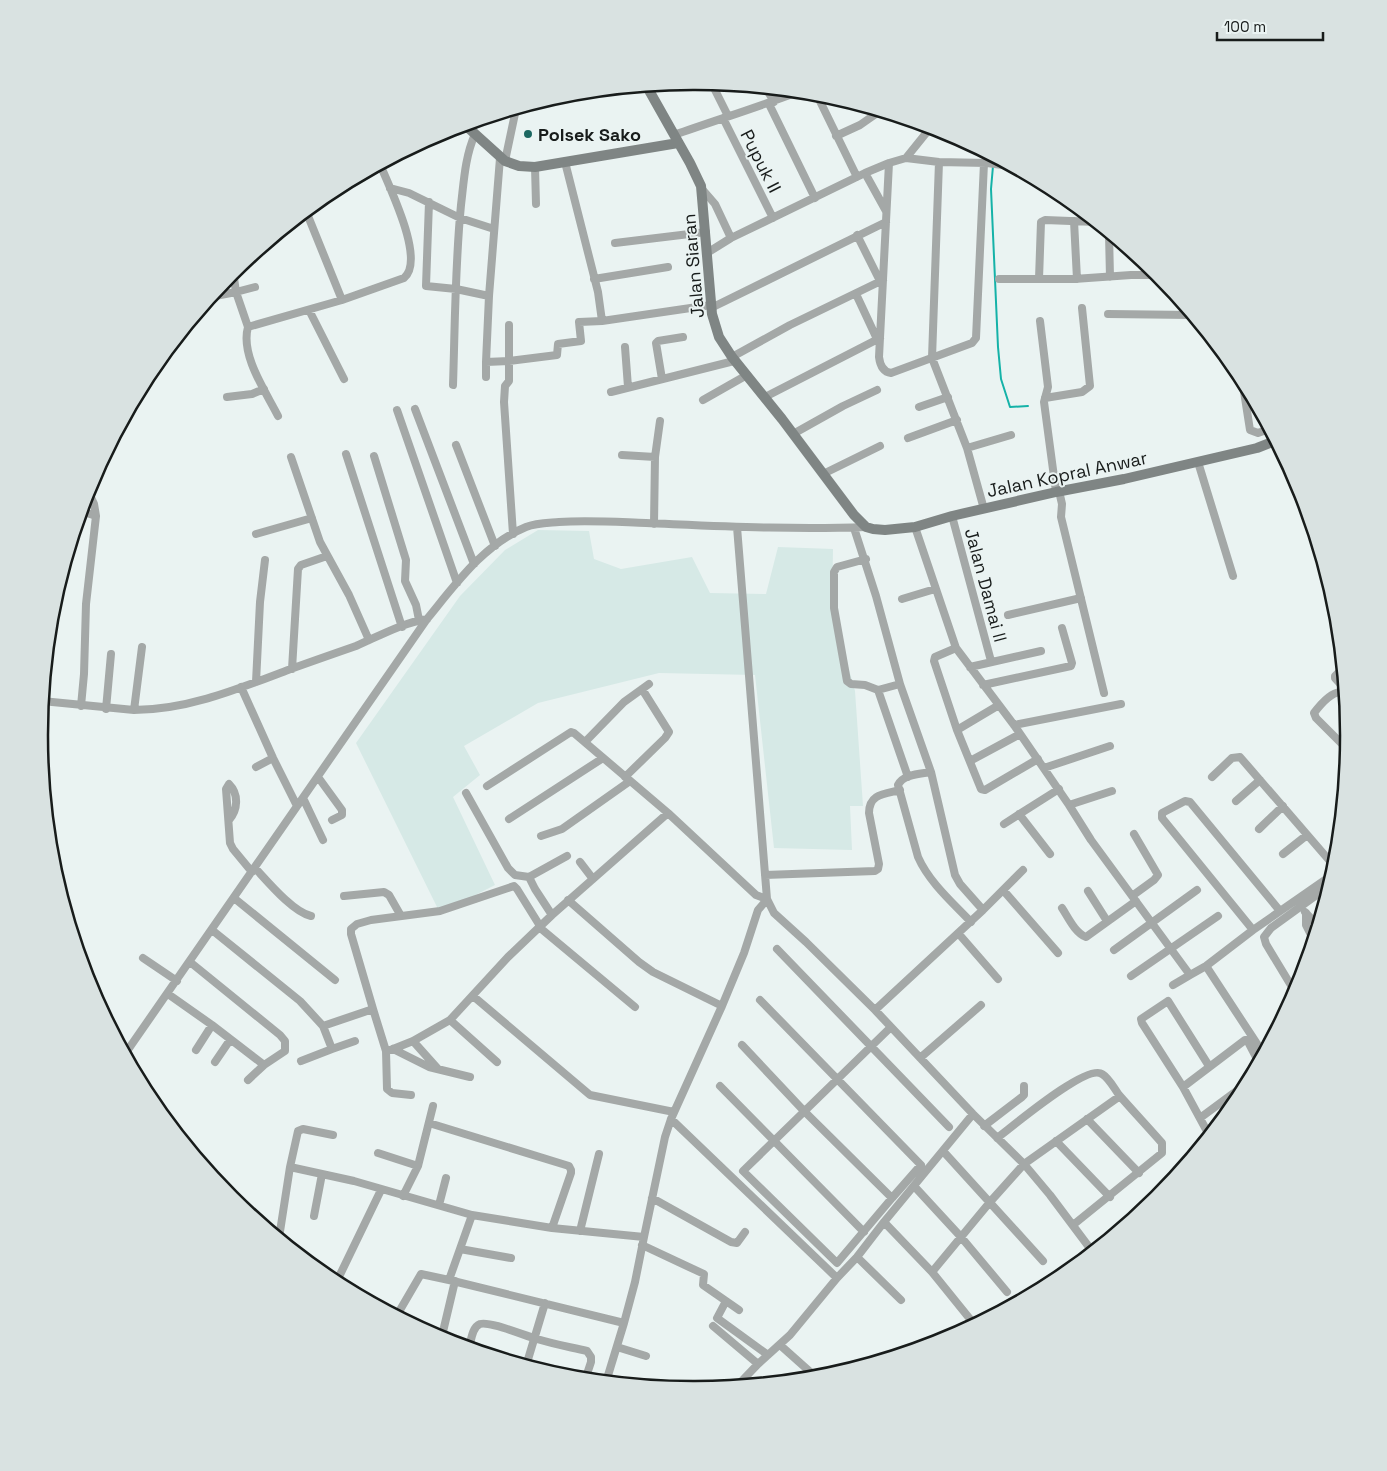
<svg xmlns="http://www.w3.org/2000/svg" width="1387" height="1471" viewBox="0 0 1387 1471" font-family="'Space Grotesk',sans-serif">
<rect width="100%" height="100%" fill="#eaf3f2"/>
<path fill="#d6e9e6" d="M538 530 589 531 594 559 621 569 692 557 710 593 766 594 778 547 833 549 832 610 855 691 863 806H850L852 850 774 848 755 675 659 673 538 703 464 746 480 775 453 797 495 885 440 913 356 743 460 596 505 550Z"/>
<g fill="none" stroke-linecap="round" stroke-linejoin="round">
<path stroke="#15b2a8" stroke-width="2" d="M993 166 991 189 998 347 1001 379 1010 407 1028 406"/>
<path stroke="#a4a8a7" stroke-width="8" d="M711 82 728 116
M766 88 774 102
M816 93 857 177
M769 104 815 198
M723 118 773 218
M674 135C716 120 759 107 800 91
M836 136 860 125 880 111
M500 158 489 296 486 362 509 361 557 355 558 344 581 341 579 322 602 321
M906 158 939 162 987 163 1010 166
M505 161 516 109
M565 162 598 292 602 321 711 305
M939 162 932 358 967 448 984 509
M889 163 879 357C880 365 883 372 891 373L972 343 976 338 984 163
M535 167 536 204
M865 173 886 211
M390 188 409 193 460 218 494 229
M702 189 715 204 731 238
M429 202 426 286 456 289 489 296
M306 211 342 300
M1074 221 1077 279
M1109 234 1110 277
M857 235 880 281
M615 243 706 232
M707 253 731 238 865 173 889 163 906 158 931 127
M233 271 236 292 255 287
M594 279 668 267
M999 279H1074L1131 275H1159
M1039 279 1041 222 1045 220 1096 222
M856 294 877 339
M210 297 236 292 248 327
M711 308 886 222
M309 310 344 379
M1108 314 1191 315
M1040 321 1048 387 1044 402 1056 492
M509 325V381L505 386 504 402 513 534
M625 347 628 387
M732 357 790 325 883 280
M486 377V362
M662 379 656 343 658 341 683 337
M1242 379 1250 430 1258 433 1269 429
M453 385C455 325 455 265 461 205 464 180 465 157 475 134
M611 392 734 361
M227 397 252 394 264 389
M765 397 880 338
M1045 398 1082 392 1090 386 1082 308
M703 400 747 375
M919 407 948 397
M415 409 474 564
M397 410 457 583
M278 416C266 392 240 355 248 327L342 300 404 278C426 260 389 187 380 164
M793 434 843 406 877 390
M908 438 957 420
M110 445V446
M456 445 495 546
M967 448 1011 435
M346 454 402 627
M622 455 655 457
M374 456 406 560 405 581 416 605 419 620
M291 457 320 542 349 595 369 640
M1198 462 1233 576
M823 474 880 446
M87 489 94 504 96 516
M1059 491 1062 504 1061 517 1104 693
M952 516 991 661
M654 524 655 457 660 421
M737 527 767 899 774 913 806 942 875 1010 973 1114 1024 1164 1050 1195 1092 1251
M915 527 956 648 1014 725 1069 805 1091 840 1190 975 1206 966 1253 930 1332 875
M854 528 876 596 900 684 931 772 955 875 960 884 983 910
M256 534 312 518
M866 559 837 567 834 572V608L847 681 851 684 865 685 878 690 908 777
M902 599 935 589
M1008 615 1081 598
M956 648 935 657 934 661 957 730 981 789 985 790 1038 759
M970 667 1041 651
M292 669 298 569 301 565 327 556
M1342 669 1335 676V678L1344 688
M256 682 260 602 265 560
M983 685 1071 666 1072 663 1062 628
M241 687 273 758 297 806
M878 690 900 684
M1344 696 1340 692C1330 693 1320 705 1314 713L1316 718 1347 749
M42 701 134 710C187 710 238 689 288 670 310 662 333 654 356 646 379 636 402 623 427 619
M81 706 84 674 86 604 96 516 81 511
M106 709 111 654
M134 710 142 647
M1014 725 1121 704
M957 730 999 705
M585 742 624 702 649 684
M970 761 1020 734
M256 767 273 758
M1044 768 1110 746
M931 772C921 774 903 774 898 785L918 857C929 882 952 902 971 922
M318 777 342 810V815L332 820
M625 777 665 738 669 732 642 689
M1212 777 1232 758 1240 757 1335 867
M487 786 571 732 574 733 668 813 756 895 767 899
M466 793 508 868 515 875 529 877
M303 798 323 840
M1236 801 1260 780
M1069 805 1112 791
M1019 814 1050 854
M509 819 603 758
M229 820C238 810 239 794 229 784L226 789 230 843 233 849 252 872
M1004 824 1059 789
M1259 829 1283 806
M541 836 562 829 630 781
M1283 854 1307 835
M580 862 593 879
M255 868C268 882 293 912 311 916
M765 875 875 871 878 869 879 864 869 813C869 794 884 794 900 790
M1003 890 1058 953
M1088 891 1107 921
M344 896 384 892 389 895 401 916
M1132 896 1154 880 1158 875 1134 834
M234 898 335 980
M568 900 639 962 653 972 722 1006
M1062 908C1068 917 1075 933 1086 937L1136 901
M1305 912 1317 925
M1306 913V925L1313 939
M552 915 535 889 529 877 567 856
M539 927 635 1007
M212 930 300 1001 323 1026 373 1009 351 934V929L357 924 371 920 440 911 514 886 517 889 540 926
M1253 930 1162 818V813L1185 801 1190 802 1280 911
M958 933 998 979
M777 949 949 1127
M1114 950 1197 890
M143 958 177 981
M190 962 280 1035 285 1041V1051L264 1065 248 1080
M1206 966 1263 1053
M1131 976 1218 916
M1173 985 1190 975
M1295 992 1266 944 1264 937 1271 928 1329 886
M168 994 212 1025 264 1065
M473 996 590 1095 674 1112
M373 1009 386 1051
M875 1010 983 910 1023 870
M450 1020 497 1062
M323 1026 332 1049 355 1041
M891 1027 743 1171 837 1263 892 1198
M413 1041 438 1069
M742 1045 804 1111 892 1198 921 1165 760 1000
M393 1049 429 1067 470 1077
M196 1050 212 1025
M125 1054 427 619C455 585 484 544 526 527 536 523 548 523 559 522 588 520 617 522 646 523 719 526 792 530 866 527
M920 1058 981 1005
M301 1061 332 1049
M215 1062 230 1040
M1209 1066 1168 1001 1141 1019 1142 1023 1183 1087 1209 1135
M720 1086 864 1232
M1183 1087 1245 1040H1247L1258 1061
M411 1095 392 1093 387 1089 386 1051 393 1049 413 1041 450 1020 508 957 552 915 668 813
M1200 1118 1246 1084
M671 1119 837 1278
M1087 1119 1139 1173
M429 1123 569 1166 571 1170V1173L552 1228
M984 1126 1022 1097 1024 1095V1086
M997 1138C1012 1127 1087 1063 1102 1074 1109 1078 1114 1088 1119 1095 1133 1111 1148 1127 1162 1143V1153L1073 1225
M1056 1141 1110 1197
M943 1151 1043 1261
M378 1153 418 1166
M290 1167 354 1181 472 1215 552 1228 644 1237 665 1137 671 1119 722 1006 744 953 758 910 764 903 768 902
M914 1186 961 1237 1007 1292
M403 1196 418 1166 433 1106
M652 1198 731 1242 737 1243 745 1232
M439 1205 446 1178
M472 1215 449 1280 624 1323 635 1282 644 1237
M314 1216 322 1174
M884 1222 932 1272 970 1319
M580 1231 599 1154
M279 1238 290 1167 298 1131 303 1129 333 1135
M642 1245 704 1274 703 1285 739 1310
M460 1249 511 1258
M857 1257 901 1300
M932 1272 990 1202 1024 1164 1120 1096
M336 1283 381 1190
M1050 1284 1091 1251
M726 1301 717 1318 768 1355
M400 1310 421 1274 449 1280
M713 1326 758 1364
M441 1340 455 1281
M780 1345 817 1378
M617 1347 646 1356
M469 1348C471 1341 472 1327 480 1324 491 1321 525 1336 537 1339 553 1344 570 1347 587 1351L591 1357V1362L585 1380
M526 1366 545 1303
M606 1382 624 1323
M737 1386 758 1364 790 1335 837 1278 857 1257 884 1222 973 1114"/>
<path stroke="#7f8584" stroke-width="10" d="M646 85 690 163 701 186 712 314 719 337 732 357 782 419 854 515 866 527 873 529 885 530 915 527 952 516 1056 492 1124 479 1257 448 1275 441
M464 124 505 161 519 166 535 167 678 143"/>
</g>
<circle fill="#1b6761" stroke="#eaf3f2" stroke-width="2" cx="528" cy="134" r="5"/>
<g text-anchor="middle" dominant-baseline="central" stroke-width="4" stroke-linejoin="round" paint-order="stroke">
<g font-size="18" font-weight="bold" fill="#181c1b" stroke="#eaf3f2" text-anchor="start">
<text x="538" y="134">Polsek Sako</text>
</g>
<g font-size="18" fill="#181c1b" stroke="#eaf3f2">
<text transform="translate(761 161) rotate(63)">Pupuk II</text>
<text transform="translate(693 266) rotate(-95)">Jalan Siaran</text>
<text transform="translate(1067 474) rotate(-12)">Jalan Kopral Anwar</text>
<text transform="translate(986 585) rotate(75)">Jalan Damai II</text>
</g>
</g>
<path d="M0 0H1387V1471H0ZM693 90H695A645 645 0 0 1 1340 735V736A645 645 0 0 1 695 1381H693A645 645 0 0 1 48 736V735A645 645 0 0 1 693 90Z" fill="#d9e2e1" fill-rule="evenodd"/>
<path fill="none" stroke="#181c1b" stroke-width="2.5" d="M693 90H695A645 645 0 0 1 1340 735V736A645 645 0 0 1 695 1381H693A645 645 0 0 1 48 736V735A645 645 0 0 1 693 90Z"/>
<path d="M1217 32v8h106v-8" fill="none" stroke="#181c1b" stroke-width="2.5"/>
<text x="1224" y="32" font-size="15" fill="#181c1b" stroke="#eaf3f2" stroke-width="4" paint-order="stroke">100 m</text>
</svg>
